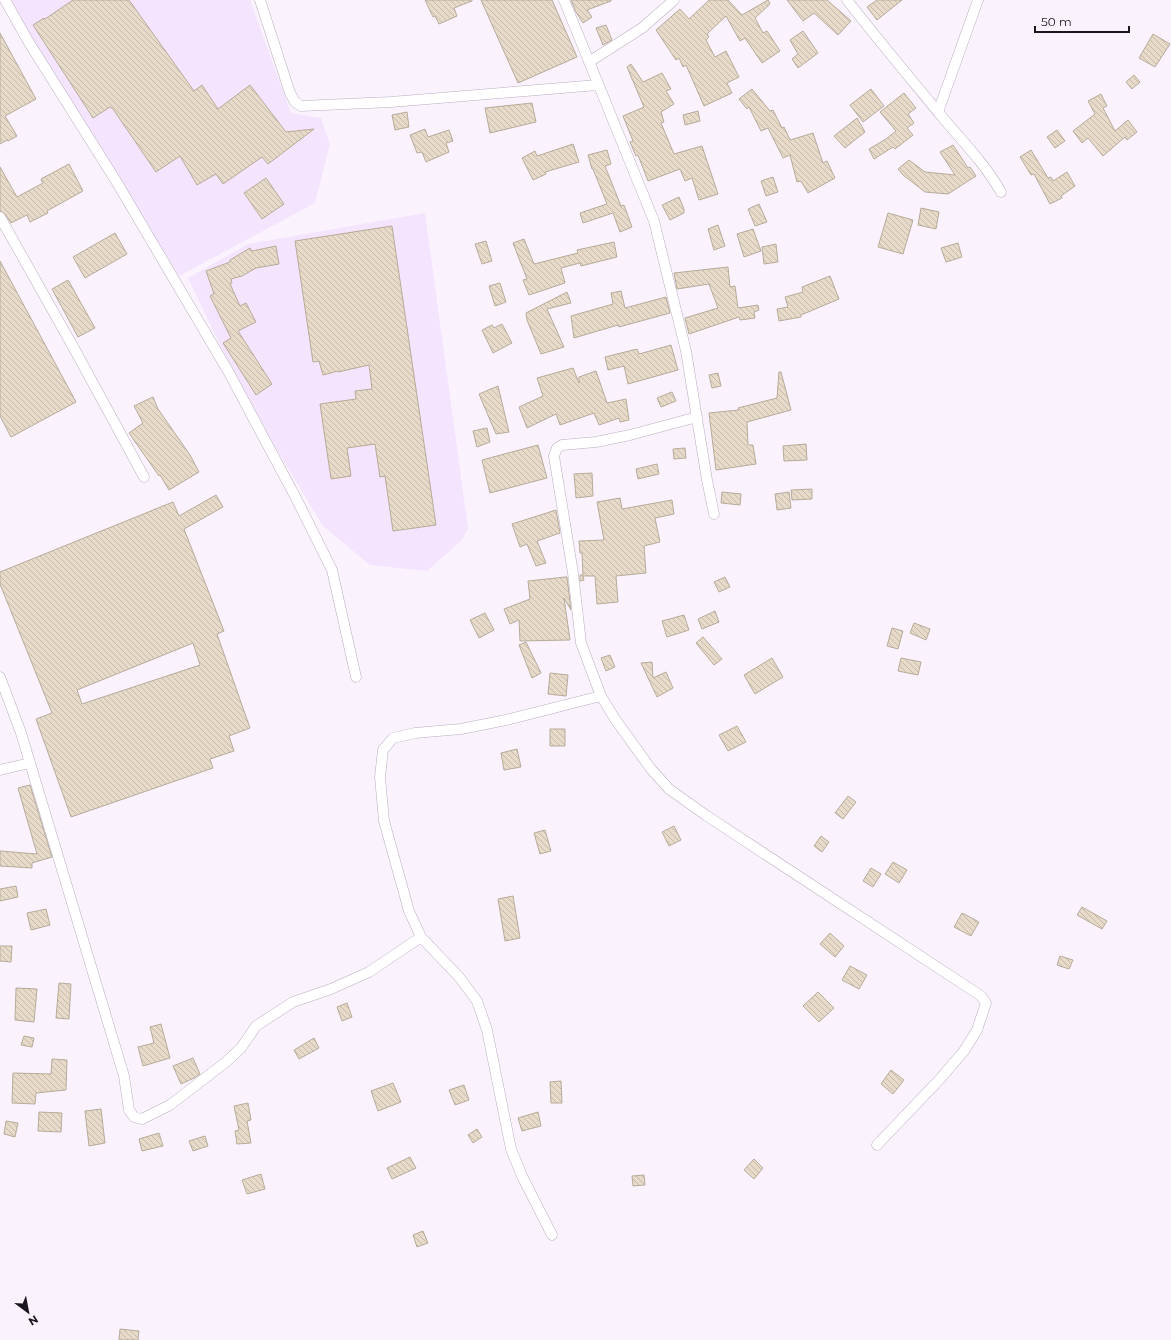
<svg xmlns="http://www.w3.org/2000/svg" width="1171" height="1340" viewBox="0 0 1171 1340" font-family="Montserrat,sans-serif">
<defs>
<pattern id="building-back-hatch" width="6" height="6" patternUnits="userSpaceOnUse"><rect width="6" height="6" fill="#e7dac9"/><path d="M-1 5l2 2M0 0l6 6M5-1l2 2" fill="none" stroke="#c6baac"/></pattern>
</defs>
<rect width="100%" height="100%" fill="#faf3fe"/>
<path fill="#f4e4fd" d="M8 0H250L291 113 321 118 330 144 315 203 179 276Z
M425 213 468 528 462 540 427 571 370 565 323 526 245 397 188 278 248 244Z"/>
<path fill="url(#building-back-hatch)" stroke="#b7ab9a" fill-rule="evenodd" d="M73 0H129L194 91 202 85 218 109 250 85 286 132 314 129 268 164 262 157 223 184 216 174 197 185 180 156 156 172 113 109 110 107 93 118 33 25 44 18 45 19Z
M425 0H472V1L454 8 457 16 439 24 435 16 433 17Z
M481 0H552L577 57 518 83Z
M571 0H611V1L587 10 592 17 583 23 576 12Z
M709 0H728L742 15 768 0 770 4 755 18 763 33 767 31 780 51 762 63 745 38 740 41 726 16 707 34 709 37 706 40 715 57 726 51 739 77 727 83 732 93 704 106 686 65 683 67 679 58 676 60 656 30 680 9 689 19Z
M787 0H827L851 21 838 35 814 13 803 21Z
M877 0H902L877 20 867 7Z
M606 25 612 40 603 45 596 28Z
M803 31 818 53 798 68 792 59 798 54 790 40Z
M0 33 36 99 5 116 17 136 8 141 7 140 0 144Z
M1153 34 1170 44 1155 67 1139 58Z
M631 64 643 82 662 73 671 89 666 91 674 104 661 112 664 122 661 123 674 154 702 146 718 194 699 200 692 178 685 181 680 169 648 181 638 155 636 156 630 142 633 141 623 116 644 107 627 67Z
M1134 75 1140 82 1132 89 1126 82Z
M752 89 770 111 773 110 782 128 784 127 790 140 813 133 823 163 827 161 835 178 808 193 801 181 797 182 790 155 783 158 768 128 761 131 749 107 747 109 739 99Z
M871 89 884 106 863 122 850 105Z
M904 93 916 108 908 114 914 123 907 128 913 135 895 149 893 147 874 159 869 149 886 139 896 131 880 112Z
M1101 94 1107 106 1103 108 1115 131 1128 120 1137 132 1127 140 1125 137 1103 156 1088 138 1082 143 1073 131 1095 114 1088 101Z
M532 103 536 122 490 133 485 108Z
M698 111 700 121 685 125 683 115Z
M407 112 409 127 395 130 392 115Z
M857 118 865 132 845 148 834 136Z
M425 129 428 137 449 130 453 141 446 143 449 152 426 162 422 152 417 153 410 135Z
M1057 130 1065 141 1055 148 1047 137Z
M573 144 579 162 545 172 546 174 533 180 522 158 535 151 537 156Z
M953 145 968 168 970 167 976 176 948 194 925 192 903 175 898 169 909 160 925 172 955 175 940 152Z
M607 150 611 164 605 166 621 206 624 205 632 227 620 232 613 213 583 223 580 213 607 204 593 169H592L588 155Z
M1031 150 1048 178 1051 177 1053 181 1067 172 1075 186 1061 196 1062 198 1050 204 1034 174 1031 175 1020 157Z
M69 164 83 191 47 211 48 213 30 222 27 215 11 223 5 214 0 211V167L17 197 43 183 41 179Z
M773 177 778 192 766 196 761 181Z
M266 178 284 204 262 219 244 193Z
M679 197 684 209V213L670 220 662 205Z
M759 204 767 222 755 226 748 209Z
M921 208 939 212 936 229 918 225Z
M888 213 913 220 903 254 878 247Z
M718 225 725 246 714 250 708 229Z
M392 226 436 525 393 531 385 476 380 477 375 444 347 448 351 476 331 479 320 404 356 399 355 391 372 389 369 365 338 372V371L323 375 319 361 313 362 295 241Z
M753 229 761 251 744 257 737 234Z
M115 233 127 254 85 278 73 257Z
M524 239 534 264 578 253 577 250 614 242 617 257 581 266 580 263 561 268 565 283 529 295 523 280 527 279 513 243Z
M486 241 492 261 482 264 475 244Z
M958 243 962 257 946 262 941 248Z
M776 244 778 262 764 264 762 247Z
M276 246 279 264 256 268 242 276 231 279 232 283 230 284 240 306 246 303 256 322 238 331 272 384 256 395 223 343 231 338 210 296 214 294 206 271 230 262V260L250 248 252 251Z
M0 261 76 402 11 437 0 416Z
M728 267 730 287 735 286 738 308 758 305 759 310 754 312 755 318 740 320 739 317 689 334 685 318 718 308 709 284 677 289 674 273Z
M830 276 839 299 801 315V317L779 321 777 309 788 307 785 297 803 292 802 287Z
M68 280 95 328 78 337 52 289Z
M500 283 506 302 495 306 489 286Z
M621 291 625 308 666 297 670 313 619 327 618 325 574 338 571 316 613 304 611 293Z
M567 292 571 303 547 309 564 347 541 354 527 320 526 313Z
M502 324 512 343 493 353 482 330 492 325 494 328Z
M671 345 678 370 628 384 624 366 608 370 605 357 637 349 639 354Z
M573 368 579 383V377L596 371 607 403 626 399 629 420 620 422 619 418 599 425 594 413 560 425 556 414 527 428 519 407 543 396 537 378Z
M779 372H781L791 410 747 422 748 445H753L756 464 716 470 709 413 739 410 738 408 777 398Z
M718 373 721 386 712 388 709 375Z
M498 386 509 432 496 434 479 394Z
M672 392 676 401 661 407 657 398Z
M153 397 158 409 190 455 199 472 169 490 160 475 159 476 129 433 143 423 134 406Z
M487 428 490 442 477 447 473 431Z
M806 444 807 460 784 461 783 446Z
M538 445 547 478 490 493 482 460Z
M685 448 686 458 674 459 673 449Z
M657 464 659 474 638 479 636 469Z
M592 473 593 496 576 498 574 474Z
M812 489V499L792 500 791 490Z
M722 492 741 494 740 505 721 503Z
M789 492 791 508 777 510 775 494Z
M216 495 223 507 184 529 224 631 217 634 250 728 229 736 234 751 210 759 213 768 71 817 36 719 52 713 0 584V572L173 502 179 516ZM193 643 200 665 82 704 77 690Z
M620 498 622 509 672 500 674 514 655 518 660 542 644 546 646 573 616 576 618 602 597 604 595 576H583L584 580 580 581V575H583L582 553H580L579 541 604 540 597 502Z
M556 510 560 533 537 541 546 563 536 566 527 544 520 547 512 524Z
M565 577H567L571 610 564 598 570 640 520 641 519 620 510 624 504 609 530 599 528 581Z
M725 577 730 587 719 592 714 582Z
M715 611 719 622 702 629 698 619Z
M485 613 494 630 479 638 470 620Z
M684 615 689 630 667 637 662 621Z
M914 623 930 629 926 640 910 633Z
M892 628 903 631 898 649 887 646Z
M703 637 722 659 714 665 696 643Z
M526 642 541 673 532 678 519 645Z
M610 655 615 667 606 671 601 658Z
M772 658 783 677 755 694 744 675Z
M901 658 921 662 918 675 898 671Z
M652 662 653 678 666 672 673 688 657 697 641 663Z
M550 673 568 675 566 696 548 694Z
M737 726 746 742 728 751 719 735Z
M550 729H565V746H550Z
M517 749 521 767 504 770 501 753Z
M30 785 52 857 32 863V868L0 866V851L37 854 18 788Z
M848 796 856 802 843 819 835 813Z
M674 826 681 840 669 846 662 832Z
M545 830 551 851 540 854 534 833Z
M821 836 829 842 822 852 814 846Z
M893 862 907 870 899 883 885 874Z
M871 868 881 874 873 887 863 881Z
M16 886 18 897 0 901V889Z
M513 896 520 938 505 941 498 899Z
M1082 907 1107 921 1102 929 1077 915Z
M46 909 50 925 31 930 27 913Z
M962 913 979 922 971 936 954 927Z
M830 933 844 946 835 957 820 944Z
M0 946H12L11 962 0 961Z
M1060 956 1073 960 1069 969 1057 965Z
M850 966 867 975 859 989 842 980Z
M59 983 71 984 69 1019 56 1018Z
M16 988 37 989 34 1022 15 1020Z
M818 992 834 1008 819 1022 803 1006Z
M347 1003 352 1017 342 1021 337 1007Z
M161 1024 170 1058 143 1066 138 1047 154 1043 150 1027Z
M24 1036 34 1038 32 1047 21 1045Z
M314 1038 319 1048 299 1059 294 1050Z
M193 1058 200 1074 194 1078 181 1084 173 1066Z
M52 1059 67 1060 66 1090 36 1093 35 1104 12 1103 13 1073 51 1074Z
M891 1070 904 1080 893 1094 881 1084Z
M561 1081 562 1103H551L550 1082Z
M393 1083 401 1102 378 1111 371 1091Z
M464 1085 469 1100 455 1105 449 1090Z
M248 1103 251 1120 247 1121 251 1143 237 1144 235 1131 239 1130 234 1106Z
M101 1109 105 1143 89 1146 85 1111Z
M39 1112 62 1113 61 1132 38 1131Z
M538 1112 541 1126 522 1131 518 1118Z
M6 1121 18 1123 15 1137 4 1134Z
M477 1129 482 1137 473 1143 468 1135Z
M159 1133 163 1146 142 1151 139 1139Z
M205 1136 208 1146 193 1151 189 1141Z
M410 1157 416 1168 392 1179 387 1168Z
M754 1159 763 1168 754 1179 744 1170Z
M261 1174 265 1189 247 1194 242 1180Z
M644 1175 645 1185 633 1186 632 1176Z
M423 1231 428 1243 417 1247 413 1235Z
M120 1329 139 1331 138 1340H119Z"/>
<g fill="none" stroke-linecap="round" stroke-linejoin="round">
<g stroke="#b9aebf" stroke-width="11">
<path id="street" d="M5 0 28 41 116 181 228 371 296 498 332 570 356 677
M260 0 290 93 295 102 301 106 391 102 598 85
M564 0 654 221 686 351 707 480 714 514
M847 0C878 40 911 79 943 118 964 143 985 164 1001 192
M589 62 642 28 674 0
M938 112 978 0
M0 217 76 352 144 477
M697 417 630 435 596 442 562 445 557 448 554 456 573 573 581 643 601 696 615 719 651 769 669 789 707 816 972 990 981 996 986 1003 977 1030 964 1051 939 1080 877 1145
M0 677 21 733 124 1076 129 1110 134 1117 142 1119 170 1105 226 1062 241 1048 256 1026 293 1002 331 989 369 972 421 937
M0 770 30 763
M552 1235 522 1176 511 1149 487 1030 477 1001 459 977 421 937 409 911 384 821 380 777 383 750 393 738 415 733 461 729 506 720 601 696"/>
</g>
<use href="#street" stroke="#fff" stroke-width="10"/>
</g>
<g transform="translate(28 1312) rotate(148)" stroke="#faf3fe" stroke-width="3" paint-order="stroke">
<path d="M0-3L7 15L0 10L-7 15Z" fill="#1a161d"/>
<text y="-6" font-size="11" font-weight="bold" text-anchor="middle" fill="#1a161d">N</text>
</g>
<path d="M1035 26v6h94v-6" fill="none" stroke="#1a161d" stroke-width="2"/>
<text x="1041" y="26" font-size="12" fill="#1a161d" stroke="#faf3fe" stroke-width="3" paint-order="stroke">50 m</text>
</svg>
